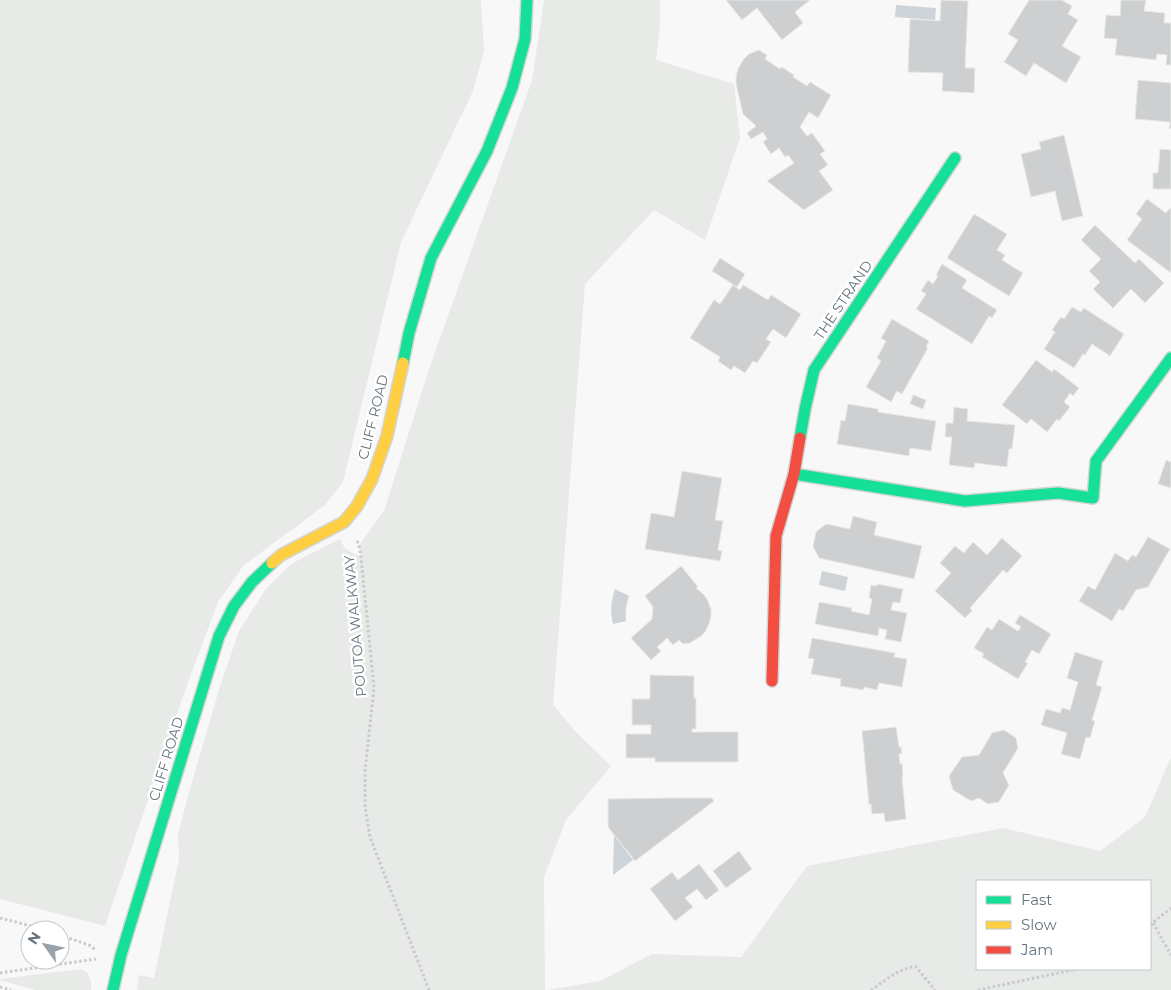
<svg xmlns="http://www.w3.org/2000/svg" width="1171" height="990" viewBox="0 0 1171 990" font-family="Montserrat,sans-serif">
<rect width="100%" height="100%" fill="#f8f8f8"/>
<path fill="#e7eae6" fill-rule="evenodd" d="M0 0H481L484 51 473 91 401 242 343 482 325 505 243 566 218 602 186 688 105 926 0 899Z
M544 0H660V25L656 60 734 84 740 138 705 240 654 210 585 284 553 705 576 732 611 766 566 820 544 877 545 990H137L139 975 154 978 179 859 178 834 188 796 220 686 239 631 266 589 291 564 340 539 345 549 361 557 359 545 384 511 429 369 532 80Z
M1171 757V990H547L600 981 652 954 741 957 807 866 1003 828 1100 851 1145 817ZM977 881H1150V969H977Z
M81 969C90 973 92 981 91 990H35L0 980V979Z"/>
<path fill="#cdd3d6" d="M896 5 936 8 935 20 895 17Z
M822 571 848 577 845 591 819 585Z
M615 589 629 596C626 605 625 612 626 621L613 624C610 610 611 602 615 589Z
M614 835 633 860 613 875Z"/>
<path fill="#cdcfd0" stroke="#e8e8e8" d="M726 0H810L795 12 803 23 782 40 757 8 742 20Z
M941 0 968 1 965 68H975L974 93 942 91 943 73 908 72 910 19 940 21Z
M1029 0H1062L1072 6 1068 14 1078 20 1062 46 1081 57 1066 83 1034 63 1026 76 1004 62 1018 40 1008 34Z
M1121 0H1146L1144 11 1165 13 1164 23H1171V65H1166L1167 55 1157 54 1156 60 1115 55 1117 39 1104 38 1106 15 1120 16Z
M759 50 767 55 765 59 780 69 782 67 794 75 793 77 807 86 810 82 831 95 818 118 809 112 800 127 807 136 812 133 825 151 820 154 828 165 819 171 833 190 804 210 767 181 794 163 788 155 785 157 779 148 771 154 763 142 767 139 763 132 751 139 747 133 756 126 743 114 736 84V77L738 69 743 60 749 54Z
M1138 80 1171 83V129L1169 128 1170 122 1135 119Z
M1064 135 1083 216 1062 221 1055 191 1031 197 1021 154 1041 149 1039 142Z
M1160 149 1171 150V189H1153V173H1158Z
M1147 199 1166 213 1170 208 1171 209V273L1127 240 1142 219 1136 214Z
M974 214 1007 234 997 250 1005 255 1002 260 1023 273 1009 296 947 258Z
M1095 225 1135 263 1139 259 1164 283 1145 303 1131 289 1113 308 1093 289 1100 282 1089 271 1101 259 1081 240Z
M720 258 745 274 737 287 712 271Z
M942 264 967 280 962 288 997 310 992 318 989 316 972 344 916 309 926 294 921 291 928 280 933 284 938 276 936 275Z
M733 285 740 290 743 285 768 300 771 295 801 314 786 338 773 329 766 339 771 342 757 363 753 361 745 373 734 366 731 370 718 361 720 357 690 338 714 300 720 304Z
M1072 307 1081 312 1084 308 1124 334 1110 356 1092 344 1085 355 1083 354 1074 368 1044 349 1055 332 1052 330 1061 317 1064 319Z
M892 319 929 341 926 347 928 348 902 394 897 391 891 402 866 387 881 361 877 358 886 341 881 338Z
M1036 360 1052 372 1054 369 1079 388 1073 396 1070 393 1064 402 1070 407 1059 421 1057 419 1047 432 1031 419 1027 424 1002 405Z
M913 395 926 400 923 409 910 404Z
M848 404 878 409V412L936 421 931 451 910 448 909 456 837 444 841 420 845 421Z
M954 407 968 409 967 421 1015 425 1012 449H1009L1007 467 975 463 974 468 949 465 952 437H945L946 423H953Z
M1166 460 1171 462V488L1158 484Z
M682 471 722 478 715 520 723 521 718 550 722 551 720 561 645 549 651 513 674 517Z
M853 516 877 522 874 535 922 546 914 579 819 558 813 546 816 532 826 524 850 529Z
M1148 537 1170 549 1148 587 1136 590 1123 611 1119 609 1112 621 1079 601 1088 586 1095 590 1115 553 1128 561 1132 555 1136 557Z
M1002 538 1022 556 1007 573 1003 570 970 608 972 611 965 618 935 591 951 573 940 563 955 546 964 553 973 542 987 555Z
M681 566 698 587 696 588 703 594 707 599 711 609V616L709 624 705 632 701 636 690 643 683 644 679 640 673 645 667 638 657 647 661 651 651 660 631 638 652 619 653 607 645 596Z
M877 584 903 589 900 603 893 602 891 610 907 613 901 642 885 639 887 630 879 628 878 636 815 624 819 602 852 608 851 611 869 615 872 599 869 598 871 585 877 586Z
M1020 615 1051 634 1039 654 1032 650 1025 662 1028 663 1018 679 982 657 984 654 974 648 987 627 992 630 999 619 1018 631 1021 627 1015 623Z
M812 638 895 653 894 657 907 659 902 687 879 683 877 690 864 687V690L840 686 841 679 811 674 814 659 808 658Z
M1075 652 1103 661 1096 685 1102 687 1092 720 1095 721 1090 738 1086 737 1080 759 1061 754 1067 733 1041 725 1046 709 1060 713 1062 708 1070 710 1078 682 1067 678Z
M650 675 694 676V698H696V729H692V732H738V762H655V758H626V734H651V725H632V699H650Z
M896 727 899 747H901L902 754H899L900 764 902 763 903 777H902L906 819 885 822 884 813 872 814 871 804 869 805 862 731Z
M1004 730 1016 738 1018 748 1003 773 1009 785 999 802 988 804 979 798 971 801 953 790 949 776 962 757 979 755 992 733Z
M669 798H712L714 801 635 861 608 827V799Z
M739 851 752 869 726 888 713 871Z
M699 864 719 890 706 900 697 889 685 898 693 907 675 921 650 889 672 872 678 880Z"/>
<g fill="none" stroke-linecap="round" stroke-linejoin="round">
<g stroke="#d4d5d6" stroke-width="14">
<path id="fast" d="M403 363 409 333 431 258 487 151 512 88 525 39 527 0
M800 438 805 409 814 370 955 158
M794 474 965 501 1058 493 1093 498 1096 461 1171 358
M113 990 121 955 219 636 234 606 252 582 272 563"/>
</g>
<g stroke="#d4d5d6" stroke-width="14">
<path id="slow" d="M272 563 281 555 344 522 357 506 372 479 387 436 403 363"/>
</g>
<g stroke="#d4d5d6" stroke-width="14">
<path id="jam" d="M772 681 776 536 794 474 800 438"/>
</g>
<path stroke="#c9cacb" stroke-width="3" stroke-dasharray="2.5 2.5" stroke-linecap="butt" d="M357 541 359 545 361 557 374 688 365 771V806L370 837 429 990
M0 918 46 930
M1153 923 1171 955
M1150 925 1171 908
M60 935 89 945 96 950
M0 973 96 959
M0 987 11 990
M871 990C883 982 902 966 916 967L935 990
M978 990 1077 969"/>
<use href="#fast" stroke="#16e098" stroke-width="11"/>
<use href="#slow" stroke="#ffcf43" stroke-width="11"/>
<use href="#jam" stroke="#f24e42" stroke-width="11"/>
</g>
<g text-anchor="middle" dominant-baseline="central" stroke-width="5" stroke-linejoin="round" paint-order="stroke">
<g font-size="14" fill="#66747f" stroke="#fff">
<text transform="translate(843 300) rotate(-56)">THE STRAND</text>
<text transform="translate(373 417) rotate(-76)">CLIFF ROAD</text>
<text transform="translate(355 626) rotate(-95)">POUTOA WALKWAY</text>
<text transform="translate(166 759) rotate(-73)">CLIFF ROAD</text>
</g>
</g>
<rect x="976" y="880" width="175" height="90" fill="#ffffff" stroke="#c2c7cc"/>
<rect x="986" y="896" width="25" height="8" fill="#16e098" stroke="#c2c7cc"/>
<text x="1021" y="905" font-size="15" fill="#66747f">Fast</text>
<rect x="986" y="921" width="25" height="8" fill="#ffcf43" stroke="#c2c7cc"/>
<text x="1021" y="930" font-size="15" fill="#66747f">Slow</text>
<rect x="986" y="946" width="25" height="8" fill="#f24e42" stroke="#c2c7cc"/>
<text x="1021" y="955" font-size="15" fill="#66747f">Jam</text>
<g transform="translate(45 945) rotate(303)"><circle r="24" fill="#ffffff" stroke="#c2c7cc"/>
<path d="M0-4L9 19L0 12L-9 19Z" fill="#99a2a9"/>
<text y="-8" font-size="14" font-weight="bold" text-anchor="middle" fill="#66747f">N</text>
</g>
</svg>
